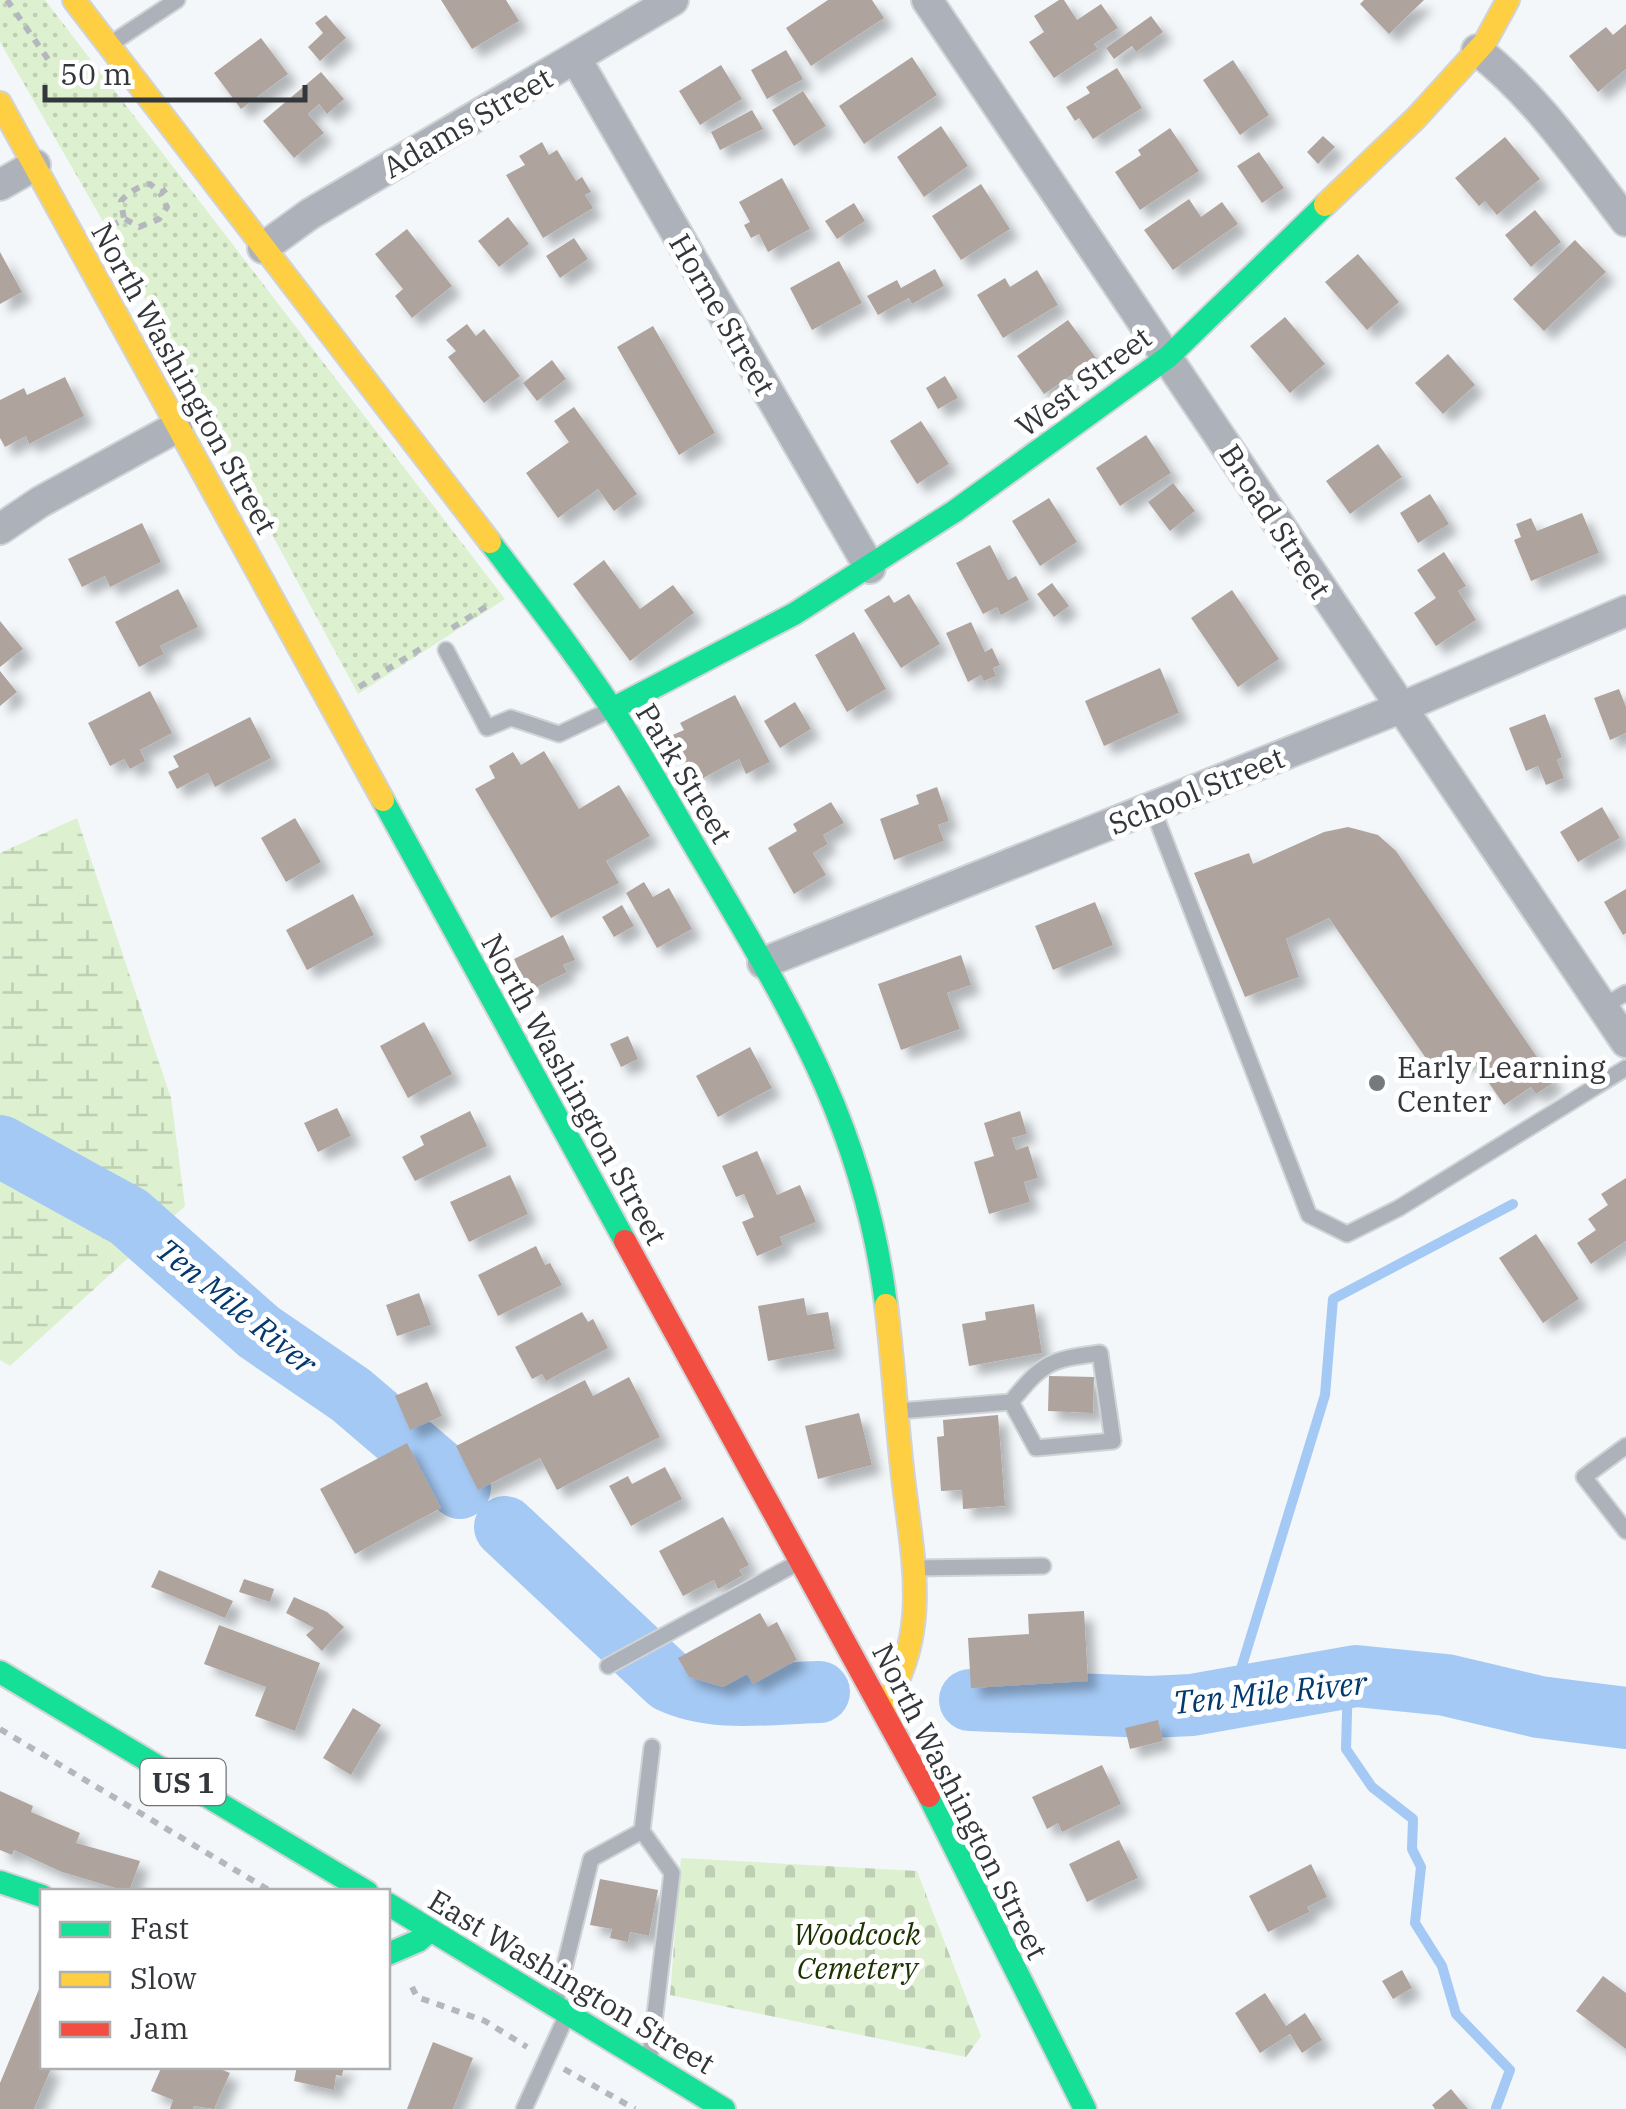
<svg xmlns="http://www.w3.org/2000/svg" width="1626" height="2109" viewBox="0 0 1626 2109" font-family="'IBM Plex Serif',serif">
<defs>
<pattern id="wetland-marsh" width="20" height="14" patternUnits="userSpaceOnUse" patternTransform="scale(2.5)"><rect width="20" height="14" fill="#ddf1d0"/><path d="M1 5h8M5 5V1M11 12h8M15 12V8" fill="none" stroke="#becfb3"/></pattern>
<pattern id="cemetery-stones" width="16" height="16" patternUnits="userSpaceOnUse" patternTransform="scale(2.5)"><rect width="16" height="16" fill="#ddf1d0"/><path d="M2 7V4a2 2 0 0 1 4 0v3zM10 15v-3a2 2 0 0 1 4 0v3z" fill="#becfb3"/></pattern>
<pattern id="park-dots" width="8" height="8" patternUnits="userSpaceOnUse" patternTransform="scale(2.5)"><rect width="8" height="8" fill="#ddf1d0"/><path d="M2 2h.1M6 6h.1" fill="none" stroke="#becfb3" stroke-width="1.8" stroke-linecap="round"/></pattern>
<filter id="shadow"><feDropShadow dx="9" dy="9" stdDeviation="5" flood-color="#0004"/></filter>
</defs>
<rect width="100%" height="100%" fill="#f3f7fa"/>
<path fill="url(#wetland-marsh)" d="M77 818 171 1098 185 1206 10 1366 0 1360V853Z"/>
<path fill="url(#cemetery-stones)" d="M681 1858 917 1871 981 2036 966 2057 670 1995Z"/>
<path fill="url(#park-dots)" d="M0 0H45L505 599 358 694 109 232 0 42Z"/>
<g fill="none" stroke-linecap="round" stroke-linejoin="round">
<path stroke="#a4c9f4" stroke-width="10" d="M1348 1677 1346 1749 1372 1787 1413 1819 1412 1849 1421 1867 1415 1923 1442 1966 1456 2014 1510 2070 1496 2108
M1232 1698 1325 1395 1333 1299 1513 1204"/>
<path stroke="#a4c9f4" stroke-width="62" d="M0 1146 129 1217 259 1332 351 1395 460 1488
M505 1527 669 1681C715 1703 770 1693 819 1692
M970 1700 1150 1707 1192 1705 1356 1676 1446 1685 1539 1707 1626 1718"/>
</g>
<path fill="#afa39e" filter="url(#shadow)" d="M441 0H506L519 21 472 49Z
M828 0H872L884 18 811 66 786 28Z
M1059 0H1064L1077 20 1101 4 1118 28 1094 44 1098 49 1054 78 1029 42 1044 32 1034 16Z
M1364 0H1424L1389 34 1360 4Z
M326 15 346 38 320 61 308 47 323 33 315 23Z
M1151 16 1163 32 1136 52 1132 46 1114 59 1106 48Z
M1626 24V69L1598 92 1569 56 1606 27 1613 35Z
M261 38 288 74 241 109 214 73Z
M786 50 803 79 767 99 751 70Z
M912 57 937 95 864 144 839 106Z
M1233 60 1269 115 1240 135 1203 80Z
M721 65 742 99 700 125 679 91Z
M1117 68 1142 108 1093 139 1079 118 1075 121 1066 107 1090 93 1086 87Z
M321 72 344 99 327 114 319 104 308 114 324 133 294 158 263 121Z
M803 91 826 126 794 146 772 110Z
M752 110 763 129 720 150 711 132Z
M941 126 968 166 924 197 897 157Z
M1170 128 1199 171 1140 210 1115 172 1141 155 1138 150Z
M1323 136 1335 147 1318 164 1307 152Z
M1505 137 1540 179 1497 215 1485 201 1479 206 1455 178Z
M542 142 549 155 557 150 576 181 582 177 591 192 585 195 593 208 543 238 506 175 525 165 519 156Z
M1259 152 1284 188 1262 203 1237 166Z
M782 178 810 229 768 252 759 234 751 238 744 225 750 222 739 202Z
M981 184 1010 229 961 260 932 216Z
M1189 199 1201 217 1222 202 1238 224 1173 270 1144 230Z
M854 203 865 221 837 239 825 221Z
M1535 210 1561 242 1531 267 1505 235Z
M508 217 529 244 499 267 478 241Z
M407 229 452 286 412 318 395 296 403 289 375 254Z
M574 238 588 259 560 278 546 256Z
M1575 240 1606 272 1544 331 1513 299Z
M0 252 22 292 0 304Z
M1358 254 1399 302 1367 330 1325 282Z
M839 261 862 303 812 330 790 288Z
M935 269 944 286 912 304 909 298 878 315 867 296 897 280 901 288Z
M1037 270 1058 305 1003 338 977 295 1005 278 1010 287Z
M1285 317 1325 364 1290 393 1250 346Z
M1068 320 1096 358 1044 394 1017 356Z
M467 324 476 336 484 329 520 376 484 403 448 357 456 351 446 340Z
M653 326 715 433 679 455 617 347Z
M1448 354 1475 385 1443 414 1415 383Z
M552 360 566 379 537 401 523 383Z
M945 376 958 398 938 409 926 388Z
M65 377 84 416 29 444 26 436 5 447 0 438V400L24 388 27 395Z
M574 407 637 494 614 511 598 489 558 518 526 473 569 442 554 421Z
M921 421 949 464 917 484 890 441Z
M1146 435 1171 473 1120 506 1096 468Z
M1378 444 1402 477 1350 514 1326 481Z
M1173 483 1195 511 1170 531 1148 502Z
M1430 494 1449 524 1418 543 1400 513Z
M1049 498 1077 542 1040 566 1012 521Z
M1582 513 1599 553 1531 581 1514 540 1521 537 1516 524 1531 518 1537 531Z
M142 523 161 562 110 587 105 576 82 587 68 559Z
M990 545 1008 580 1016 576 1029 600 1001 615 997 607 983 614 956 563Z
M1444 552 1466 586 1458 591 1476 620 1436 646 1414 613 1436 598 1417 570Z
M604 560 640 609 673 585 694 613 630 661 573 584Z
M1052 583 1069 606 1054 617 1037 594Z
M178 589 198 627 160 646 164 654 139 667 115 622Z
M1232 590 1279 659 1238 687 1191 618Z
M909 594 940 644 901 668 864 610 889 595 894 603Z
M0 621 23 649 0 667Z
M971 622 985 652 992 648 1000 665 993 668 996 676 984 681 981 675 968 682 946 633Z
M854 632 886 689 847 712 815 655Z
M1160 668 1179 713 1104 746 1085 701Z
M0 671 17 692 0 706Z
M1619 689 1626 707V733L1610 740 1594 698Z
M150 691 172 733 140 750 145 761 130 769 124 759 110 766 88 723Z
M735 695 770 762 746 774 739 759 703 778 697 767 686 773 668 737 684 730 680 723Z
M795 702 811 729 780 748 764 721Z
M1545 714 1562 757 1557 760 1564 778 1546 785 1538 766 1526 771 1509 728Z
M250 717 271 758 215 787 208 773 177 789 168 772 179 767 173 756Z
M544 751 579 809 619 785 650 836 606 861 619 883 551 918 475 789 495 778 489 766 513 752 521 765Z
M937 787 949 821 938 825 944 841 894 860 880 819 919 804 916 795Z
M831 802 844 823 823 835 828 844 813 853 826 875 794 894 768 848 797 831 793 824Z
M1602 807 1620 838 1578 862 1560 832Z
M295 818 321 862 286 882 261 838Z
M1348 827 1378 835 1396 851 1554 1082 1536 1094 1531 1087 1504 1105 1471 1057 1457 1067 1449 1056 1432 1067 1329 918 1286 939 1299 977 1245 997 1194 873 1249 853 1253 864 1324 832Z
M644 882 653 897 669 888 692 929 657 948 626 893Z
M1626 889V933L1623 935 1604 902Z
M353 894 374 935 307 970 286 930Z
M1095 902 1113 945 1053 970 1035 926Z
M622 905 634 926 614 937 602 917Z
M563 935 575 960 563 965 567 972 529 991 514 959Z
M961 955 971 985 947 993 960 1029 901 1050 878 984Z
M424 1022 452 1074 408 1098 380 1046Z
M628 1036 638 1059 621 1067 610 1044Z
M750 1047 772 1088 718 1117 696 1076Z
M337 1108 351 1136 318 1152 304 1123Z
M470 1111 487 1146 415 1181 402 1157 424 1145 420 1136Z
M1020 1111 1027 1134 1012 1138 1016 1150 1028 1146 1038 1178 1024 1182 1030 1202 989 1214 974 1162 994 1156 984 1123Z
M757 1151 777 1195 800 1185 816 1222 780 1237 783 1245 757 1256 742 1222 754 1217 744 1194 736 1197 722 1166Z
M510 1175 528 1214 469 1242 450 1202Z
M1626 1178V1241L1591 1264 1577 1243 1596 1230 1588 1219 1608 1205 1601 1194Z
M1536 1234 1579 1299 1543 1323 1499 1258Z
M536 1246 545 1265 550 1263 562 1285 498 1316 478 1275Z
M419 1293 431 1325 397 1336 386 1305Z
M804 1298 807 1315 828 1312 835 1349 768 1361 758 1306Z
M1034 1304 1042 1353 969 1366 962 1324 986 1320 985 1312Z
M582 1312 588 1322 593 1319 608 1348 546 1381 542 1374 532 1379 515 1347Z
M1049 1376 1094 1377 1093 1413 1048 1411Z
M629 1377 660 1437 557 1490 540 1458 478 1490 456 1446 585 1380 593 1396Z
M427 1382 442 1416 410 1430 395 1396Z
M859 1413 872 1465 818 1479 805 1426Z
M998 1415 1005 1506 963 1509 962 1490 941 1491 937 1437 944 1436 943 1420Z
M407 1443 441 1508 355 1554 320 1489Z
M665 1467 682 1499 631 1526 609 1486 628 1476 632 1484Z
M723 1517 749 1565 739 1570 743 1575 718 1589 714 1580 683 1596 659 1551Z
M159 1570 233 1601 225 1618 151 1587Z
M244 1579 274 1589 270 1602 239 1592Z
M294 1597 327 1612 344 1627 322 1651 306 1635 314 1628 286 1613Z
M1084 1611 1088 1681 971 1688 968 1638 1029 1634 1028 1614Z
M760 1613 768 1627 777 1622 797 1660 753 1684 747 1674 723 1687 689 1677 678 1658Z
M219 1625 320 1663 295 1731 255 1716 266 1687 204 1664Z
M353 1708 381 1725 351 1775 323 1758Z
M1158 1720 1163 1741 1130 1749 1125 1728Z
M1102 1765 1121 1804 1062 1832 1058 1823 1047 1829 1032 1797Z
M0 1791 33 1806 31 1812 80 1833 76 1843 140 1861 129 1892 62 1872 14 1850 12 1855 0 1850Z
M1119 1840 1138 1878 1087 1902 1069 1864Z
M1311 1864 1327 1897 1307 1907 1310 1912 1268 1932 1249 1896Z
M600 1879 658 1890 649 1936 630 1932 628 1942 610 1938 612 1929 590 1925Z
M1402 1970 1412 1988 1393 1999 1382 1981Z
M1603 1976 1626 1993V2049L1576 2011Z
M42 1982V2066H52L34 2109H0V2083Z
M1265 1993 1286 2026 1305 2013 1322 2040 1302 2053 1290 2034 1260 2053 1235 2013Z
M433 2042 473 2058 453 2109H407Z
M162 2066H213L230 2073 214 2109 194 2106 193 2109H170L173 2100 151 2091Z
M297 2066H344L342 2076 336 2075 334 2090 294 2081Z
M1451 2089 1468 2109H1435L1432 2105Z"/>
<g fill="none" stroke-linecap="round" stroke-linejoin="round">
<g stroke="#d1d4d7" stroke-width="19">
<path id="lane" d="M112 43 177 0
M446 650 487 728 511 718 559 734 608 711
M1152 807 1309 1215 1347 1234 1399 1208 1626 1068
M1602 1007 1626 993
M899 1411 1011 1402C1044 1362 1048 1360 1100 1353L1113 1441 1036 1448 1011 1402
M1626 1446 1584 1477 1626 1531
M917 1568 1043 1566
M608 1666 799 1562
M557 1997 591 1859 642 1831
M650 2056 672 1873 642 1831 652 1747
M524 2109 566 2017"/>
</g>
<g stroke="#d1d4d7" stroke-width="34">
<path id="street" d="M927 0 1626 1042
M1477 50C1538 98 1580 161 1626 221
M576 59 870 568
M0 185 35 165
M263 248 310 214 673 0
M0 529 40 502 177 427
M763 963 1400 708 1626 611"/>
</g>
<g stroke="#d1d4d7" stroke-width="26">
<path id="fast" d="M490 542C536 603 583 663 624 727 654 775 681 824 710 872 796 1018 865 1132 886 1305
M612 709 794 614 955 511 1168 357 1325 205
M383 800 625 1241
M0 1672 367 1892
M929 1796 1085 2109
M0 1882 42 1896
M388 1904 724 2109
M388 1954 418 1941 431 1930"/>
</g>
<g stroke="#d1d4d7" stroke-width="26">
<path id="slow" d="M74 0 490 542
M0 103 383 800
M1325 205 1416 118 1485 42 1508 0
M882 1708C934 1632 911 1553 902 1468 896 1414 893 1359 886 1305"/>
</g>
<g stroke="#d1d4d7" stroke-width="26">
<path id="jam" d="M625 1241 929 1796"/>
</g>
<path stroke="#b4b8be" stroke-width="6" stroke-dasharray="8 8" stroke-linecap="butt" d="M7 0 52 65
M125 219 139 227 159 219 167 207 160 193
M111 226 124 219 121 201C128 193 140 185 150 184L161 193 169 187
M452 628 492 603
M359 687 425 646
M0 1729 272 1892
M412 1987 417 1997 485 2021 527 2047
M564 2069 635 2109"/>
<use href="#lane" stroke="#acb1ba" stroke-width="15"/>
<use href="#street" stroke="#acb1ba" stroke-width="30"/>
<use href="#fast" stroke="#16e098" stroke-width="22"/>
<use href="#slow" stroke="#ffcf43" stroke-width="22"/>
<use href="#jam" stroke="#f24e42" stroke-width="22"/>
</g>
<circle fill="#767a7d" stroke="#fff" stroke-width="4" cx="1377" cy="1083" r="10"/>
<g text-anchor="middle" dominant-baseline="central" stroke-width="10" stroke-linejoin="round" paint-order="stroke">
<rect fill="#fff" stroke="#707275" stroke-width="2.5" x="140.5" y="1759" width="85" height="46" rx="8"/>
<g font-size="28" font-weight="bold" fill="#33363a">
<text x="183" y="1782">US 1</text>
</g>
<g font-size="30" fill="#33363a" stroke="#fff">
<text transform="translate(467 122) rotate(-30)">Adams Street</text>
<text transform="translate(723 314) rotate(60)">Horne Street</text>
<text transform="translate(185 378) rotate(61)">North Washington Street</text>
<text transform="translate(1083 381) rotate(-37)">West Street</text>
<text transform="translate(1276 521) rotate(57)">Broad Street</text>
<text transform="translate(685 773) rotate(59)">Park Street</text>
<text transform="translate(1196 790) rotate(-22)">School Street</text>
<text transform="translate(575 1089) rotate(61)">North Washington Street</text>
<text transform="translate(961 1801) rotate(63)">North Washington Street</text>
<text transform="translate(572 1981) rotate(31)">East Washington Street</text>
</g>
<g font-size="30" fill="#33363a" stroke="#fff" text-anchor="start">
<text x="1397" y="1066">Early Learning<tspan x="1397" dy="34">Center</tspan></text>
</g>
<g font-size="30" font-style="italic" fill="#1c3200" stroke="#fff">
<text x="857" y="1933">Woodcock<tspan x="857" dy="34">Cemetery</tspan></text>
</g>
<g font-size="32" font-style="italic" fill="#02396f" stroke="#fff">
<text transform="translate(237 1306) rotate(39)">Ten Mile River</text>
<text transform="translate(1270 1692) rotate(-6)">Ten Mile River</text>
</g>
</g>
<rect x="40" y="1889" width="350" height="180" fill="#ffffff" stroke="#adafb0" stroke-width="2.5"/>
<rect x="60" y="1922" width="50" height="15" fill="#16e098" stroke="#adafb0" stroke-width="2.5"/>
<text x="130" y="1939" font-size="30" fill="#33363a">Fast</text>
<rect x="60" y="1972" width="50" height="15" fill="#ffcf43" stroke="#adafb0" stroke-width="2.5"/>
<text x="130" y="1989" font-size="30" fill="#33363a">Slow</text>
<rect x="60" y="2022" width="50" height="15" fill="#f24e42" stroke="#adafb0" stroke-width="2.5"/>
<text x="130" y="2039" font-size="30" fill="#33363a">Jam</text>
<path d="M45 85v15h260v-15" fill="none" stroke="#33363a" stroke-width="5"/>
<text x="60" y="85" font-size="30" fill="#33363a" stroke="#ffffff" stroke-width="8" paint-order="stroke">50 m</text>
</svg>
